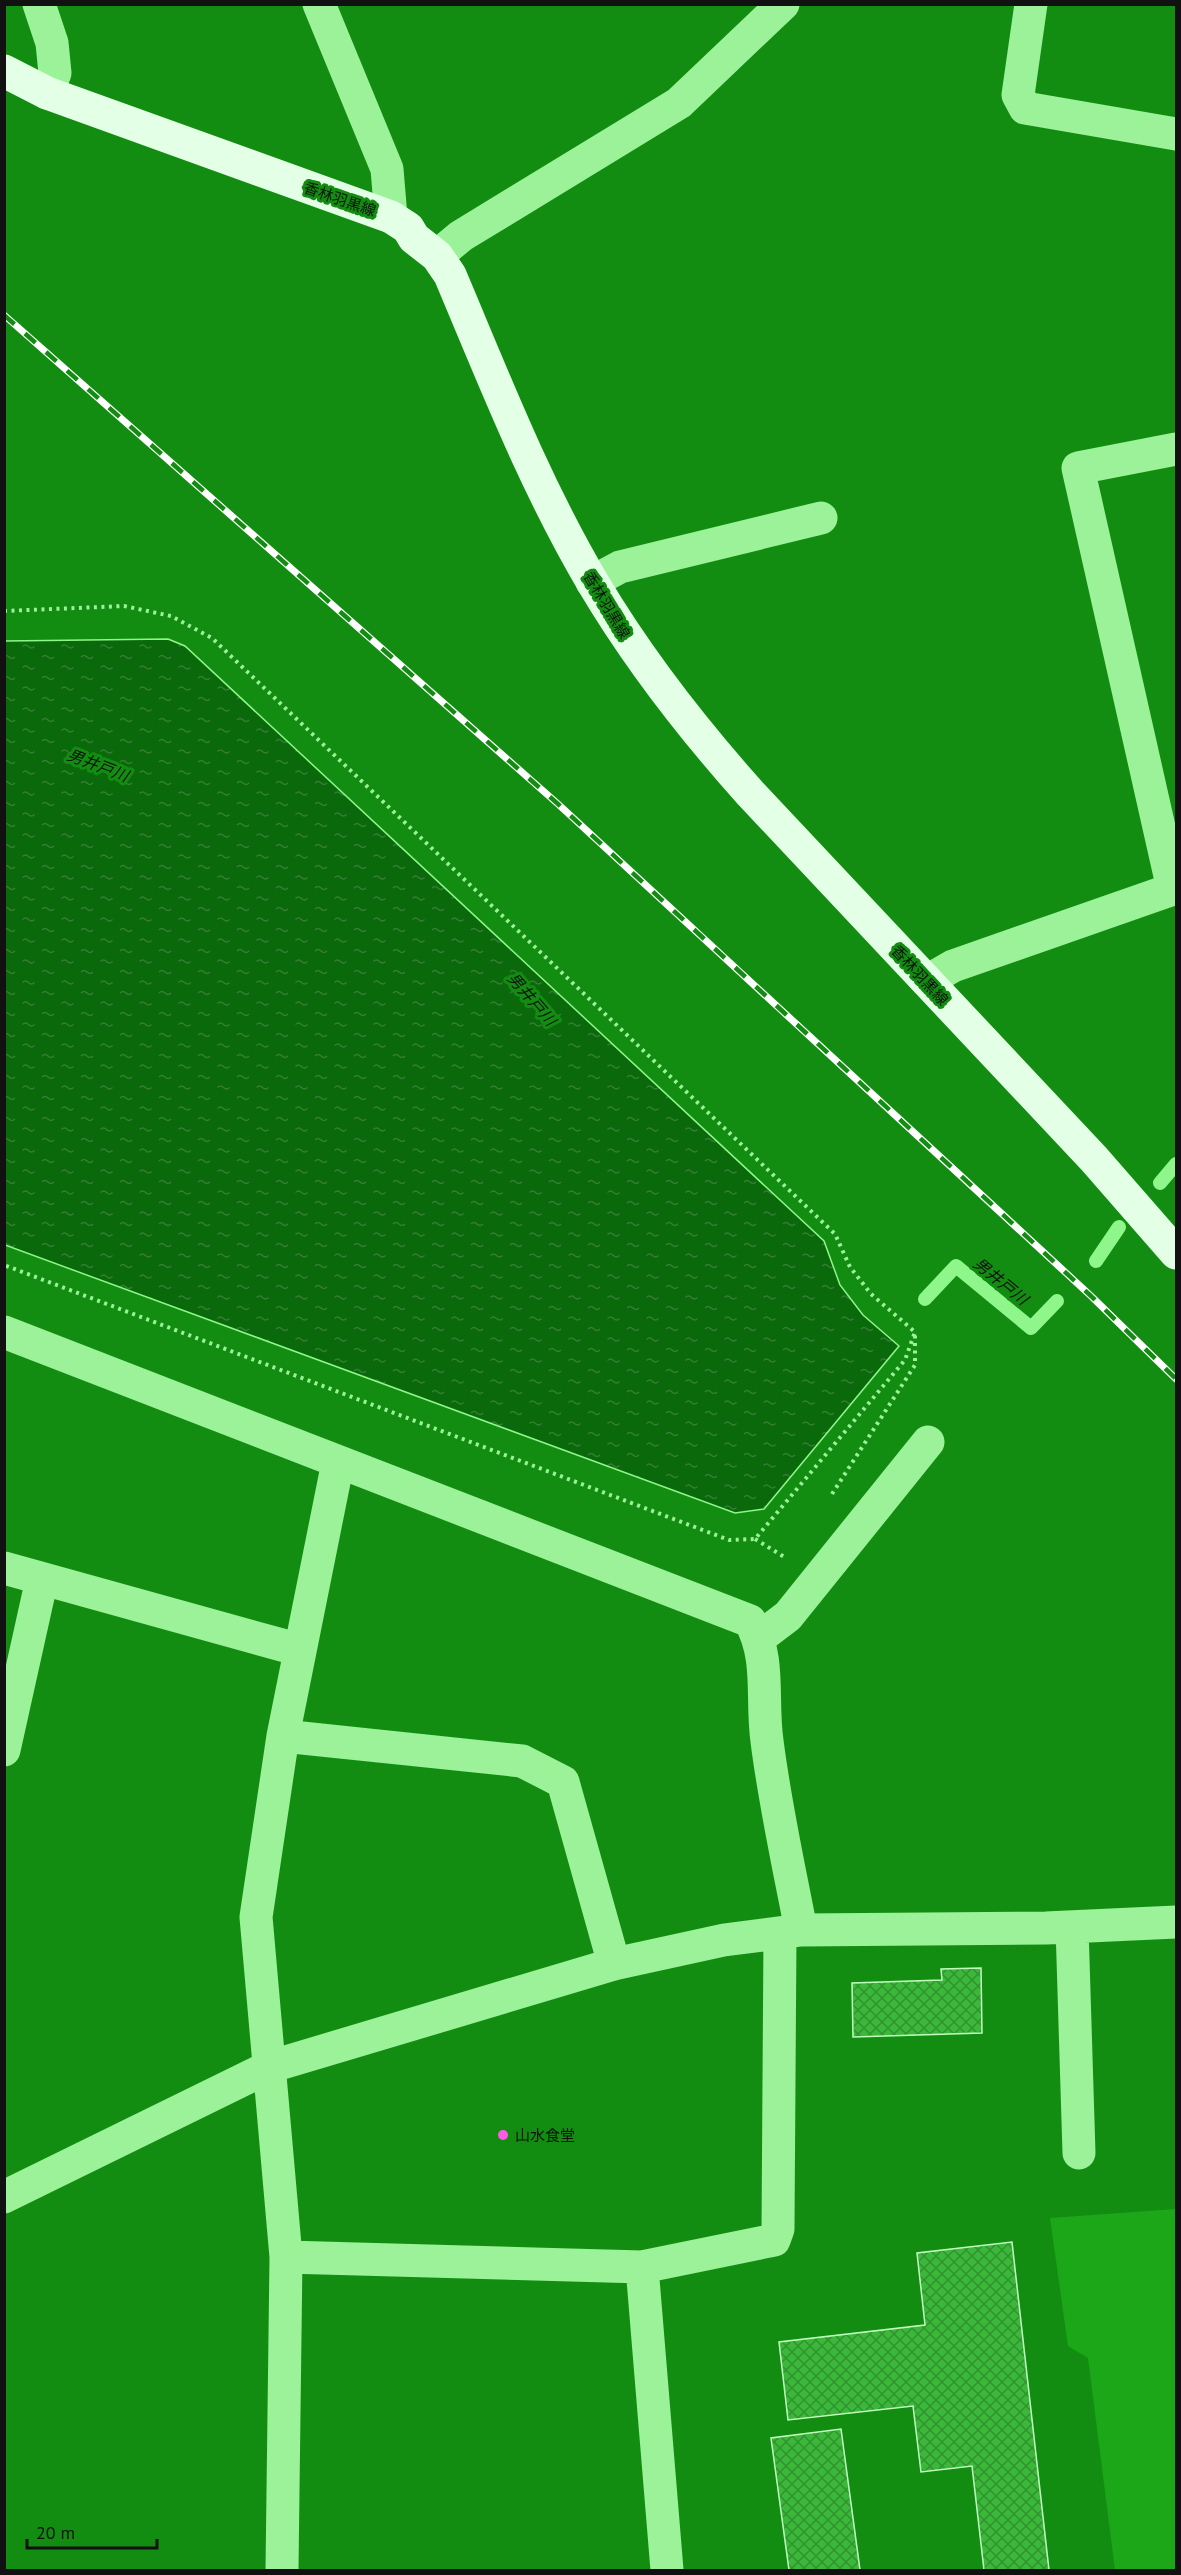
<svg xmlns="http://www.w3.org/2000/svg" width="1181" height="2575" viewBox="0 0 1181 2575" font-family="'PT Sans','Noto Sans JP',sans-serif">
<defs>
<pattern id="water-ripples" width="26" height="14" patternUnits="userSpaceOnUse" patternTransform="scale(1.5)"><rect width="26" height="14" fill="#0a690a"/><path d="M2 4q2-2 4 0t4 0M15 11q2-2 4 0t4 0" fill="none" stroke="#367d36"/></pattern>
<pattern id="building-cross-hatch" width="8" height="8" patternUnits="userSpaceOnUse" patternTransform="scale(1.5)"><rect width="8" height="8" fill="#3bb739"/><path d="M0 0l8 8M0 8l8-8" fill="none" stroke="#30932f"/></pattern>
</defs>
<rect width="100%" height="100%" fill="#128d11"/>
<path fill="#1ba718" d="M1176 2209V2570H1115L1088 2358 1068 2346 1050 2218Z"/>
<path fill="url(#water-ripples)" stroke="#8ef68a" stroke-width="1.5" d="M168 639 185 646 824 1241 840 1285 863 1315 899 1346 764 1509 735 1513 5 1245V641Z"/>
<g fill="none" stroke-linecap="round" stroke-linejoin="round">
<path stroke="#8ef68a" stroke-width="14" d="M1160 1183 1176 1164
M1096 1261 1119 1227
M925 1299 956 1266 1031 1328 1057 1301"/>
</g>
<path fill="url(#building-cross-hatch)" stroke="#c1fdbf" stroke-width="1.5" d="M981 1968 982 2033 853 2037 852 1983 942 1980 941 1969Z
M1012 2242 1049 2570H984L972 2466 921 2472 913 2406 788 2420 779 2342 925 2325 917 2253Z
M841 2429 860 2570H789L771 2438Z"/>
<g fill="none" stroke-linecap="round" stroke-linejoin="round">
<path stroke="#9bf298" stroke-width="4" stroke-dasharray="3 4.5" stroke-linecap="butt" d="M4 611 124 606 171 616 212 638 835 1234 850 1267 871 1294 915 1332 905 1360 755 1539 729 1540 4 1265
M832 1494 915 1365V1335
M755 1539 786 1558"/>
<path stroke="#9bf298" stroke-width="33" d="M39 4 52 43 55 73 47 93
M319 4 387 169 391 217
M1031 4 1018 95 1025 108 1176 134
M437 256 461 236 679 103 783 4
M592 582 620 567 821 518
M1173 889 1078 468 1176 449
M927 981 953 966 1176 888
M4 1332 750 1621C771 1659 761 1700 767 1741 775 1805 789 1867 801 1930
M4 1568 300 1650
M759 1638 788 1616 928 1442
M283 1736 522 1761 563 1782 614 1964
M4 1750 42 1579
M1072 1927 1079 2153
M4 2197 269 2067 614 1964 724 1940 801 1930 1046 1928 1176 1922
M286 2257 642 2267 774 2240 778 2229 780 1933
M642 2267 667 2570
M282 2570 286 2257 256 1917 283 1736 338 1462"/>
<path stroke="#e3ffe5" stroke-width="33" d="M4 71 47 93 391 217 408 228 414 238 437 256 450 275C494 379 535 485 593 583 638 659 691 727 750 793L1094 1159 1176 1253"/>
<g stroke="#fff" stroke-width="7">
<path id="rail" d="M4 315 558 804 1091 1296 1176 1379"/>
</g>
<use href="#rail" stroke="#128d11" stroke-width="4.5" stroke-dasharray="14" stroke-linecap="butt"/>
</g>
<circle fill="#ff59e8" stroke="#128d11" stroke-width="2" cx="503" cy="2135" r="6"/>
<g text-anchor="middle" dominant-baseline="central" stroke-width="6" stroke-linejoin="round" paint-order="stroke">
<g font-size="15" fill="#111" stroke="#128d11">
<text transform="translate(340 199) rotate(19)">香林羽黒線</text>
<text transform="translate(607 605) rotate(59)">香林羽黒線</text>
<text transform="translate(920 975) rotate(47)">香林羽黒線</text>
</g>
<g font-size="15" fill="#111" stroke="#128d11" text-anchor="start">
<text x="515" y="2135">山水食堂</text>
</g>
<g font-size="16" font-style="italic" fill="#111" stroke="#128d11">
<text transform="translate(98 765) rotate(21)">男井戸川</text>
<text transform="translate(532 999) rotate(49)">男井戸川</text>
<text transform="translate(1001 1281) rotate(39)">男井戸川</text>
</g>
</g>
<rect width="1181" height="2575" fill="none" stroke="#111111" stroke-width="12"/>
<path d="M27 2539v9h130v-9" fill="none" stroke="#111111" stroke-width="3"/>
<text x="36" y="2539" font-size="18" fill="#111111" stroke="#128d11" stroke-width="4.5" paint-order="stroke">20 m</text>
</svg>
